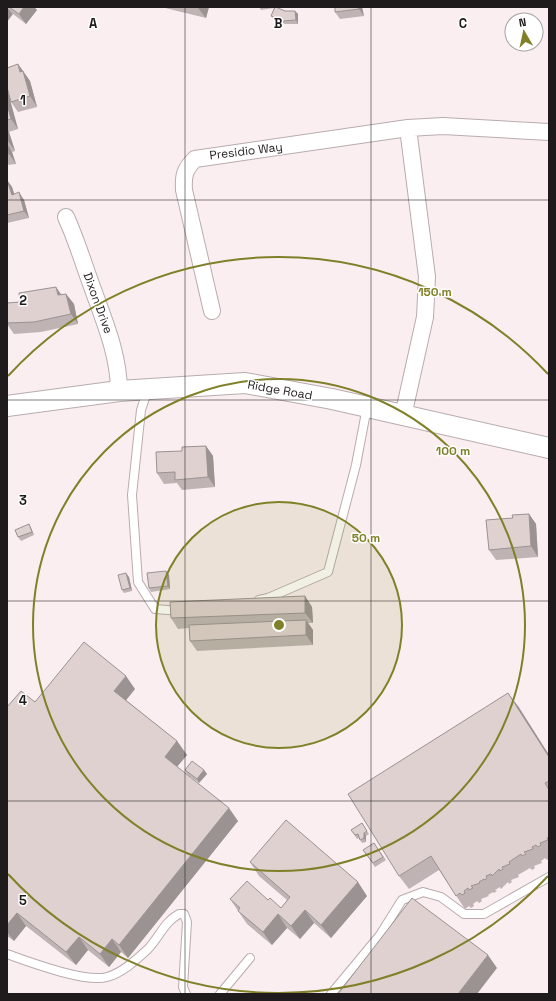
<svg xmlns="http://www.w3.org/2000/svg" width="556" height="1001" viewBox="0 0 556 1001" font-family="'Space Grotesk',sans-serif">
<rect width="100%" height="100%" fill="#fbeef0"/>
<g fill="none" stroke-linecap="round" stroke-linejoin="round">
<g stroke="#b8acae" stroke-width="10">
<path id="service" d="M148 389 141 410 132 495 138 582 155 609 180 611
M259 600 268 598 328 572 356 465 367 407
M7 954C30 962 85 983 107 977 122 973 136 960 147 950 159 938 164 922 179 914H184L187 922 183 987 186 994
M220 994 250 958
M331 994 380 935 402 900 423 892 441 897 464 914H484L549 877"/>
</g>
<g stroke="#b8acae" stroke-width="18">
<path id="minor" d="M66 217C76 239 83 262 91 284 103 318 119 354 119 391
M212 311 184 190C183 175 185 169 195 159L408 128 443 126 549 132
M403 416 425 317 427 277 408 128"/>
</g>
<g stroke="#b8acae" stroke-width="22">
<path id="tertiary" d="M7 406 119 391 245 383 332 399 549 448"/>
</g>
<use href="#service" stroke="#fff" stroke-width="8"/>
<use href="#minor" stroke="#fff" stroke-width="16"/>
<use href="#tertiary" stroke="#fff" stroke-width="20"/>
</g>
<path fill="#bfb4b3" d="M7 7H34L37 10 26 24 13 14Z
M161 7H209L206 18Z
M259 7H283L278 8 285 11H295L298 14V24H285L274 19 271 16 274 8 261 10Z
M362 7 364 16 340 19 335 12Z
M18 64 30 81 37 107 18 112 11 102 8 89H7V68Z
M7 91 18 129 9 132 15 151 12 152 16 164 7 165Z
M7 180 12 187 14 194 24 200 29 218 7 223Z
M66 294 74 304 78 324 41 332 14 334 7 324 20 302Z
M206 446 213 456 215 487 182 490 177 483 164 484 157 473 182 451Z
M529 514 536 524 538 557 496 560 489 550 513 518Z
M29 524 31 528 34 535 21 541 18 537Z
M166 571 169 575 170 589 151 592 149 588Z
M129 577 132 591 124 593 122 590Z
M305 596 312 607 313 623H308L313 630V645L197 651 190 641 189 628 178 629 171 618Z
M135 689 126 700 177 741 187 755 177 767 238 821 128 958 121 952 109 967 88 950 76 965 26 926 14 941 7 936V707L35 702Z
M518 706 549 755V858L547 860 545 858 541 861 542 863 534 866 535 868 532 870 530 868 518 875 519 877 511 880 512 882 509 884 508 882 501 889 500 887 495 890 497 891 494 893 493 892 488 895 489 896 481 899 482 901 479 903 477 901 473 904 474 906 471 908 469 906 465 909 439 870 409 889 399 876Z
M185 770H204L207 774 199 783 187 774Z
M362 823 369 834 366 836V842L362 843 359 838 357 839 351 830Z
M374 843 386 860 375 867 363 850Z
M250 862 367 896 331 938 314 923 300 939 287 928 272 945 247 924 230 899 268 900 281 908 287 900 259 876Z"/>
<path fill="#9b9292" d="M7 7 13 14 7 22Z
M24 7H34L37 10 26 24 19 14Z
M199 7H209L206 18 198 8Z
M358 7H362L364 16 359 9Z
M295 11 298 14V24L296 20Z
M18 64 30 81 37 107 30 96 20 72Z
M7 91 8 92 18 129 11 119 7 104Z
M7 128 9 132 15 151 8 141 7 138Z
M7 144 12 152 16 164 9 154 7 148Z
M7 180 12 187 17 202 12 195Z
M19 192 24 200 29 218 24 211Z
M56 287 63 297 58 295Z
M66 294 74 304 78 324 71 314Z
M206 446 213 456 215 487 208 477Z
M529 514 536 524 538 557 531 546Z
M29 524 31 528 34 535 32 532Z
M166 571 169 575 170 589 168 586Z
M126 573 129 577 132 591 130 588Z
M305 596 312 607 313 623 305 613Z
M306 620 313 630V645L306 635Z
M126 676 135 689 123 704 114 691Z
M508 693 518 706 549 755V757Z
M177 741 187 755 174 770 165 757Z
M204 770 207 774 199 783 197 779Z
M229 808 238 821 128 958 119 945Z
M364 833 366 836V842L364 838Z
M358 882 367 896 331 938 321 925Z
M305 910 314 923 300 939 291 926Z
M17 913 26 926 14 941 7 932V925Z
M278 914 287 928 272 945 263 932Z
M79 937 88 950 76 965 66 952Z
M112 939 121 952 109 967 100 954Z
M488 955 497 968 477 994H458Z"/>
<path fill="#ded1d0" stroke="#9b9292" d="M9 7H24L19 14Z
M275 7H276L285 11H295L296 20 283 21 271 16Z
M335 7H358L359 9 335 12Z
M18 64 20 72 23 71 30 96 11 102 7 87V68Z
M7 104 11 119 7 120Z
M7 148 9 154H7Z
M7 180 12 195 19 192 24 211 7 215Z
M56 287 58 295 66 294 71 314 34 322 7 323V303L20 302 19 293Z
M206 446 208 477 175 480V472L157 473 156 452 182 451V447Z
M529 514 531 546 489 550 486 520 513 518 512 515Z
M29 524 32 532 18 537 15 530Z
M166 571 168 586 149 588 147 573Z
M126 573 130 588 122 590 118 575Z
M305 596V613L171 618 170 602Z
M306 620V635L190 641 189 625Z
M84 642 126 676 114 691 177 741 165 757 229 808 119 945 112 939 100 954 79 937 66 952 17 913 7 925V707L21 691 35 702Z
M508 693 549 757V781L545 783 549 790V837L547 838 548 840 540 843 541 845 538 847 536 845 532 847 533 849 524 852 526 854 522 856 521 854 509 862 510 864 502 867 503 869 500 871 499 869 492 876 491 874 486 876 487 878 485 880 484 879 479 882 480 883 471 886 473 888 469 890 468 888 464 891 465 893 462 895 460 893 456 896 431 856 399 876 348 794Z
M192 761 204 770 197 779 185 770Z
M286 820 358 882 321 925 305 910 291 926 278 914 263 932 238 911 240 908 230 899 247 881 268 900 270 898 281 908 290 897 250 862Z
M362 823 367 831 364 833V838L360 840 358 834 355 835 351 830Z
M374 843 383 857 373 863 363 850Z
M412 898 488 955 458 994H338Z"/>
<path fill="none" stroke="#1f1a1b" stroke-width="1" stroke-opacity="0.55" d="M185 7V994M371 7V994M7 200H549M7 400H549M7 601H549M7 801H549"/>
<circle cx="279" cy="625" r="123" fill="#808029" fill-opacity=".12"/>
<g fill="none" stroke="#808029" stroke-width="2">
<circle cx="279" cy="625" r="123"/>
<circle cx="279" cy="625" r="246"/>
<path d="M548 876A368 368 0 0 1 8 874M8 376A368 368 0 0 1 548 374"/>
</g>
<g text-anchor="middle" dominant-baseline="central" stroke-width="3" stroke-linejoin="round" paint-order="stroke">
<g font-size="12" fill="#1f1a1b" stroke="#fff">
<text transform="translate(246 151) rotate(-7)">Presidio Way</text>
<text transform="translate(98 303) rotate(70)">Dixon Drive</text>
<text transform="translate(280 390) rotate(10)">Ridge Road</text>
</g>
</g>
<g font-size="13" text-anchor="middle" font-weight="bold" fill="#1f1a1b" stroke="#fff" stroke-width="3" stroke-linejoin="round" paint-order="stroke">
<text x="93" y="28">A</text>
<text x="278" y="28">B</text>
<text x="463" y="28">C</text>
<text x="23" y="105">1</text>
<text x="23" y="305">2</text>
<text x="23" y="505">3</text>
<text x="23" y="705">4</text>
<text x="23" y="905">5</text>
</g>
<circle cx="279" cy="625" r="6" fill="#808029" stroke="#fff" stroke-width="2"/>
<g font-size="12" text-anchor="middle" font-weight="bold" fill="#808029" stroke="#fff" stroke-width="3" stroke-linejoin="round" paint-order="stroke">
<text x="435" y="296">150 m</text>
<text x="453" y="455">100 m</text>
<text x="366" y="542">50 m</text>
</g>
<rect width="556" height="1001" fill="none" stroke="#1f1a1b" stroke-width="16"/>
<g transform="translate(524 32) rotate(351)"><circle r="19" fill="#ffffff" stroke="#a5a3a4"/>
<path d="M0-3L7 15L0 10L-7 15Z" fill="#808029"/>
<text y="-6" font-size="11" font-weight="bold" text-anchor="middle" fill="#1f1a1b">N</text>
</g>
</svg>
